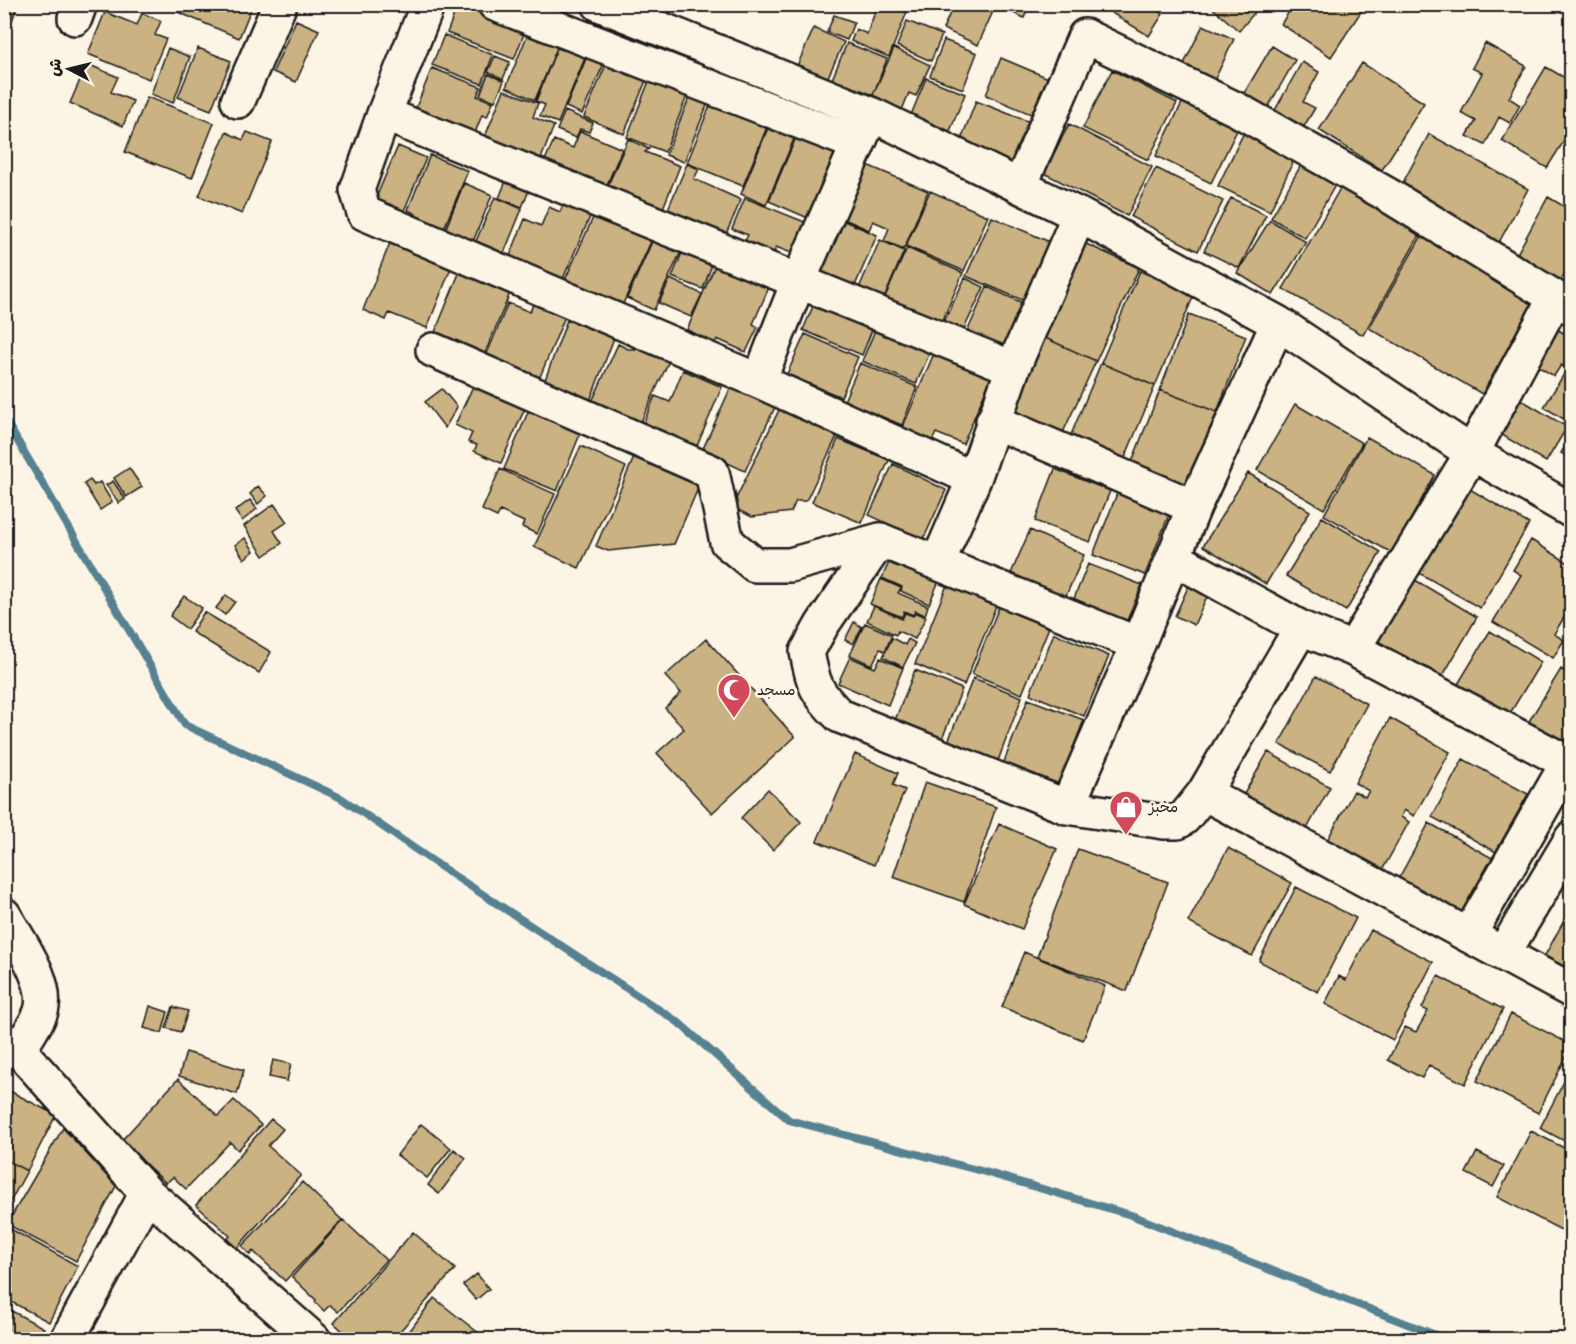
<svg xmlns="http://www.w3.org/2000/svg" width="1576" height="1344" viewBox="0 0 1576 1344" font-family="'Shantell Sans','Playpen Sans Arabic',sans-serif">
<rect width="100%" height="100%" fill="#fcf5e5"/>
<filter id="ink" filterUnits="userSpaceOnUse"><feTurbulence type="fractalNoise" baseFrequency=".0167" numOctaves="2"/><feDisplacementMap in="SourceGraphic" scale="12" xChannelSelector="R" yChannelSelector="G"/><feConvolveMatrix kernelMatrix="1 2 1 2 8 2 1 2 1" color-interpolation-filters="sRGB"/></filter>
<g filter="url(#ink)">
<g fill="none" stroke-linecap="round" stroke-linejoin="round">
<path stroke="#578191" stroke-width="8" d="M4 418 185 725 341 798 447 871 678 1022 789 1120 985 1172 1131 1215 1448 1340"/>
</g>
<path fill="#cbb282" stroke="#1c1c1c" stroke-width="1.5" d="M4 4H18L12 21 4 19Z
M181 4H253L239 38 178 12Z
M458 4H464L526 29 514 59 447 33Z
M878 4H888L907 12 889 57 851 41 856 29 867 34Z
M954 4H984L994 9 978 45 943 29Z
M994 4H1030L1024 18Z
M1104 4H1147L1163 14 1149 36 1102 7Z
M1208 4H1257L1260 6 1239 31Z
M1294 4H1366L1331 57 1281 24Z
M105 12 137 25 142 13 161 21 155 35 166 39 149 79 88 54Z
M834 15 854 22 847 40 827 32Z
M296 20 319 30 296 82 273 72Z
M907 21 942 35 931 61 897 46Z
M1203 25 1234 39 1214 81 1183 66Z
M814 28 844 42 827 79 797 66Z
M529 31 559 43 535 100 506 87Z
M444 35 493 55 482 84 432 65Z
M944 40 977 53 963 89 930 76Z
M847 43 887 59 873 95 856 88 854 93 830 84Z
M1485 43 1526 66 1509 98 1520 105 1510 123 1499 117 1485 145 1467 136 1476 121 1461 113 1482 73 1472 68Z
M565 45 587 53 558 123 540 116 545 105 536 101 557 48 563 50Z
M1272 46 1295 60 1267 109 1243 95Z
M168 48 190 57 173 103 151 94Z
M198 48 231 61 211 110 178 97Z
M894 48 930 65 916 96 909 93 902 110 872 97Z
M588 54 605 61 582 114 566 107Z
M495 56 510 62 503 79 488 72Z
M1001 58 1053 80 1038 117 986 95Z
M607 62 647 78 624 134 584 117Z
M1302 62 1319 72 1303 102 1315 108 1303 128 1274 112Z
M1362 63 1424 103 1382 170 1319 130Z
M87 64 118 77 111 92 133 101 123 126 70 103Z
M1546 67 1572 82V128L1547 168 1502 141Z
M432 68 481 87 477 96 493 102 487 117 482 115 475 133 415 110Z
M1112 70 1177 103 1148 160 1083 128Z
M488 74 504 81 495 101 480 95Z
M926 78 965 94 950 131 911 115Z
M649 81 687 96 665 152 627 137Z
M504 90 538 103 533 117 554 126 540 161 484 139Z
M1186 95 1241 122 1211 183 1156 156Z
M690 96 708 103 684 162 666 155Z
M147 97 214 123 192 178 125 152Z
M976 101 1035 124 1017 168 959 145Z
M711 103 767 127 743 186 687 163Z
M565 111 593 123 589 132 580 129 576 138 557 130Z
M1069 124 1152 167 1127 216 1044 173Z
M1248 124 1299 149 1270 211 1218 186Z
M768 128 794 139 766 205 741 194Z
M580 131 622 149 603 194 542 167 554 140 573 148Z
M226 132 243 140 247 132 272 142 242 214 199 196Z
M1429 134 1528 189 1497 246 1398 192Z
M797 135 836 152 808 218 769 201Z
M628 139 649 149 645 152 680 166 661 213 606 190Z
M398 146 426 158 404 211 375 200Z
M430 155 468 171 439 240 411 227 416 214 408 210Z
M1304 160 1338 180 1305 238 1271 218Z
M687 164 699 169 694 179 741 200 726 234 668 209Z
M867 165 928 191 904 249 884 241 889 228 873 221 869 230 844 219Z
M1156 168 1223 201 1198 251 1131 217Z
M508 176 531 186 522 207 499 198Z
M464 183 492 195 472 244 444 233Z
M1342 185 1422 231 1363 335 1283 289Z
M930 191 988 216 964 271 906 246Z
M495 197 522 209 504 253 476 241Z
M1548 197 1572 211V260L1557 287 1512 263Z
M566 198 593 210 562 281 509 258 525 219 541 226 549 207 560 212Z
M745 198 807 223 794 254 776 247 774 253 745 241 748 235 732 229Z
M1231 198 1266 215 1239 268 1204 251Z
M596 211 653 237 622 306 565 280Z
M992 217 1052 243 1027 302 966 276Z
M842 220 877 235 854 288 820 273Z
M1270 220 1306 242 1273 295 1237 273Z
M1424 232 1537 298 1482 394 1369 328Z
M655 235 683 247 654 310 627 298Z
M880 240 904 251 880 308 855 297Z
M390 243 451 268 427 328 389 313 386 320 363 310Z
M1084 243 1139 268 1096 361 1041 336Z
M684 248 714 259 703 289 672 277Z
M907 248 963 273 938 331 881 306Z
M717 261 770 285 753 324 758 327 746 352 717 339 715 343 687 330Z
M460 271 510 293 483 358 433 337Z
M1140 271 1194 295 1155 386 1101 363Z
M965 278 984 287 962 333 943 324Z
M670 279 702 294 691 317 659 303Z
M987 287 1025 304 1005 349 967 332Z
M816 299 874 325 862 355 803 330Z
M534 301 566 314 537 384 484 361 508 303 530 312Z
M1189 314 1246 336 1217 412 1160 390Z
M567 320 614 338 588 406 542 388Z
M876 328 931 350 916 384 862 361Z
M1555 328 1572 338V371L1561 365 1554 376 1534 364Z
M805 334 858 357 841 397 787 374Z
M1041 336 1096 361 1060 439 1005 414Z
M618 344 628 349H642L669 361 639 426 591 404Z
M935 351 992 375 963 444 936 433 932 441 902 429Z
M860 363 917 387 902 425 844 401Z
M1101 363 1155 386 1122 465 1068 442Z
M683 370 722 387 694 453 640 431 655 396 670 402Z
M1564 374 1572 378 1570 423 1544 407Z
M474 384 525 408 501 463 474 451 477 445 468 442 472 433 455 425Z
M731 387 775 407 745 471 702 451Z
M442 389 457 407 445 428 425 402Z
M1160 390 1217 412 1185 494 1128 472Z
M1520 399 1567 427 1546 462 1499 433Z
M1295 404 1362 443 1324 509 1257 470Z
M531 405 583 427 557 491 504 469Z
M780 408 837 436 806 501H796L791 512 752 517 732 507Z
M1572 435V459L1561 453Z
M1367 437 1435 475 1392 553 1324 515Z
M838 439 889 460 862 523 812 502Z
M581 446 626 467 579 568 534 547Z
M635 455 700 484 674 544 608 551 596 546Z
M893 464 946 490 923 540 869 515Z
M129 468 142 487 126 497 114 478Z
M500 469 555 494 537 534 522 527 524 522 500 511 497 517 482 510Z
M1055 469 1110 491 1090 542 1035 521Z
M1248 473 1310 511 1266 584 1203 546Z
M90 480 94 485 100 482 112 502 100 510 84 484Z
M113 481 125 499 119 503 106 485Z
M1463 485 1529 524 1480 608 1414 570Z
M258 486 267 496 258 504 250 494Z
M1118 491 1170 512 1145 575 1093 555Z
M250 500 257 509 242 521 235 511Z
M274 504 287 522 274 531 282 543 264 556 244 526Z
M1322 517 1381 552 1346 611 1286 576Z
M1030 530 1084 555 1060 609 1006 585Z
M245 538 254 551 244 559 235 545Z
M1531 540 1572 565V604L1554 634 1564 640 1553 658 1493 622 1521 575 1513 570Z
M890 560 939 581 929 604 901 591 902 587 882 578Z
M1088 564 1142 585 1122 632 1069 611Z
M1410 577 1477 617 1441 679 1373 638Z
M881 579 901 588 898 593 928 606 925 615 915 611 913 615 904 611 902 617 870 604Z
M947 585 996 606 964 685 915 664Z
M1189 585 1208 594 1194 625 1175 616Z
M226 595 235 602 225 615 216 608Z
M184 596 202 608 187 629 170 616Z
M874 606 902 619 905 613 913 616 916 613 926 617 915 639 898 631 896 635 867 621Z
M999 607 1049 627 1022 694 972 674Z
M204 612 271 652 259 673 192 632Z
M854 622 862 627 853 644 845 640Z
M865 623 892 635 885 651 880 649 872 665 850 655Z
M1490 631 1541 662 1503 725 1452 694Z
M1054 633 1109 656 1084 716 1030 694Z
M892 638 905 645 908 639 915 643 903 667 883 657Z
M706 639 795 737 712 813 657 753 684 729 665 708 681 693 665 676Z
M850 657 875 668 880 658 903 668 888 705 838 683Z
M1561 669 1572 676V760L1523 731Z
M915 670 962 689 938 749 891 730Z
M1316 676 1367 704 1330 771 1279 744Z
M973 678 1022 697 996 766 946 747Z
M1028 699 1084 720 1059 784 1004 762Z
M1390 718 1450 752 1414 816 1404 810 1401 817 1409 822 1379 876 1324 846 1354 791 1365 797 1369 791 1355 783Z
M1268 752 1330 787 1303 836 1240 801Z
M855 754 898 773 893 785 905 790 874 865 817 841Z
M1463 759 1528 794 1496 852 1432 817Z
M925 782 996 807 964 902 893 877Z
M768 789 801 822 773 850 741 818Z
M1429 823 1494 859 1459 922 1394 887Z
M999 824 1057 849 1022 929 964 904Z
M1228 848 1292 883 1252 956 1188 922Z
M1078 849 1168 882 1127 991 1037 957Z
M1296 887 1356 918 1318 992 1259 961Z
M1572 906V975L1543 959Z
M1371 930 1433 962 1393 1040 1325 1004 1339 976 1346 980Z
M1024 952 1105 986 1083 1040 1002 1007Z
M1438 976 1503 1009 1465 1084 1429 1065 1422 1078 1388 1060 1405 1027 1416 1032 1428 1011 1422 1008Z
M150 1006 168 1012 162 1033 144 1028Z
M173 1007 188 1011 181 1032 166 1028Z
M1511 1014 1572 1045 1538 1113 1477 1081Z
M186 1052 244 1070 237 1094 179 1076Z
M273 1060 291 1064 287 1081 269 1077Z
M1572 1066V1145L1540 1128Z
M178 1079 218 1116 234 1100 261 1125 238 1150 230 1142 186 1189 173 1177 166 1183 121 1141Z
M4 1088 56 1115 27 1171 4 1159Z
M271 1119 283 1129 268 1146 301 1175 232 1254 222 1245 230 1236 196 1205Z
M421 1124 451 1148 427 1178 397 1155Z
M63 1128 116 1186 76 1261 7 1224Z
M1531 1131 1572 1152V1224L1567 1233 1497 1197Z
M454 1149 466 1158 439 1194 428 1185Z
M1477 1152 1504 1166 1493 1187 1466 1173Z
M4 1159 27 1171 4 1213Z
M302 1182 342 1220 285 1281 253 1251 250 1255 242 1246Z
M343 1220 386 1260 338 1312 330 1305 324 1311 315 1302 316 1300 292 1277Z
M5 1226 78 1266 49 1322 4 1298Z
M413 1232 455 1269 392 1340H352L334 1323Z
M477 1274 489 1289 476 1300 463 1285Z
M434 1298 480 1334 475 1340H403Z
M4 1307 44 1328 37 1340H4Z"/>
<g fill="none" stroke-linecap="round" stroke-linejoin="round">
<g stroke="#1c1c1c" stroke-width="38">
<path id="minor" d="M428 4 384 114 357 190 364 213 759 381 974 479
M495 4 858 144
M599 4 871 114 1079 215 1278 323 1472 453 1572 511
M75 18 80 4
M238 101 280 4
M384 114 1013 368
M1020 186 1085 36 1238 110 1388 195 1572 308
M433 350 712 472 727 542 755 565H790L880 540 1138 644
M759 381 799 280 866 126
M993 421 1194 507
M880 540 822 625 807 652C813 684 816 693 840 716L1067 807 1164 822H1178L1184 818 1204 793 1301 628
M1174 558 1301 628 1353 649 1572 765
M938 562 974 479 1013 368 1079 215
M1353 649 1472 453 1555 298
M1204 793 1572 991
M1067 807 1138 644 1194 507 1278 323
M4 915C18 940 52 985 40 1014 35 1026 26 1038 19 1050L4 1040
M1469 935 1567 764
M1503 954 1572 838
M19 1050 147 1193 314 1340
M67 1340 147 1193"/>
</g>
<use href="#minor" stroke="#fcf5e5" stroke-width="33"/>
</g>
</g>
<defs>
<g id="mosque-pin" transform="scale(1.725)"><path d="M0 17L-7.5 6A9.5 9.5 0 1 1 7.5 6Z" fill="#d1495b" stroke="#fcf5e5"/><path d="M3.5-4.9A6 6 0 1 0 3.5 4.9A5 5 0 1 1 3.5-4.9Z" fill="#fff"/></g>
<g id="shop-pin" transform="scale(1.725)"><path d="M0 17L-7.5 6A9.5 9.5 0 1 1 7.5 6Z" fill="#d1495b" stroke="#fcf5e5"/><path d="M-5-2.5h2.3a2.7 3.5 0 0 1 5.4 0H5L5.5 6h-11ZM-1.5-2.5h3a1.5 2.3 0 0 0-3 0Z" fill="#fff"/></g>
</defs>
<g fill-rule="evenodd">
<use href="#mosque-pin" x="734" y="690"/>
<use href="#shop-pin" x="1126" y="807"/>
</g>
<g text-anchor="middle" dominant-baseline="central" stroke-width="6" stroke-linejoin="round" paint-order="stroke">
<g font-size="15" fill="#1c1c1c" stroke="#fcf5e5" text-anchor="start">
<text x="757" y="690">مسجد</text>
<text x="1149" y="807">مخبز</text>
</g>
</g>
<rect width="1576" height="1344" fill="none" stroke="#fcf5e5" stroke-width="24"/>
<rect x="12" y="12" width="1552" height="1320" fill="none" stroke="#1c1c1c" stroke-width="2" filter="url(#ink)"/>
<g transform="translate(69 69) rotate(277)" stroke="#fcf5e5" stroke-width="4.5" paint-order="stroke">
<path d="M0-4.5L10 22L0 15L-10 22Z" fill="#1c1c1c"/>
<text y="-9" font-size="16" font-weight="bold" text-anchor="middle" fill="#1c1c1c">ش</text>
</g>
</svg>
